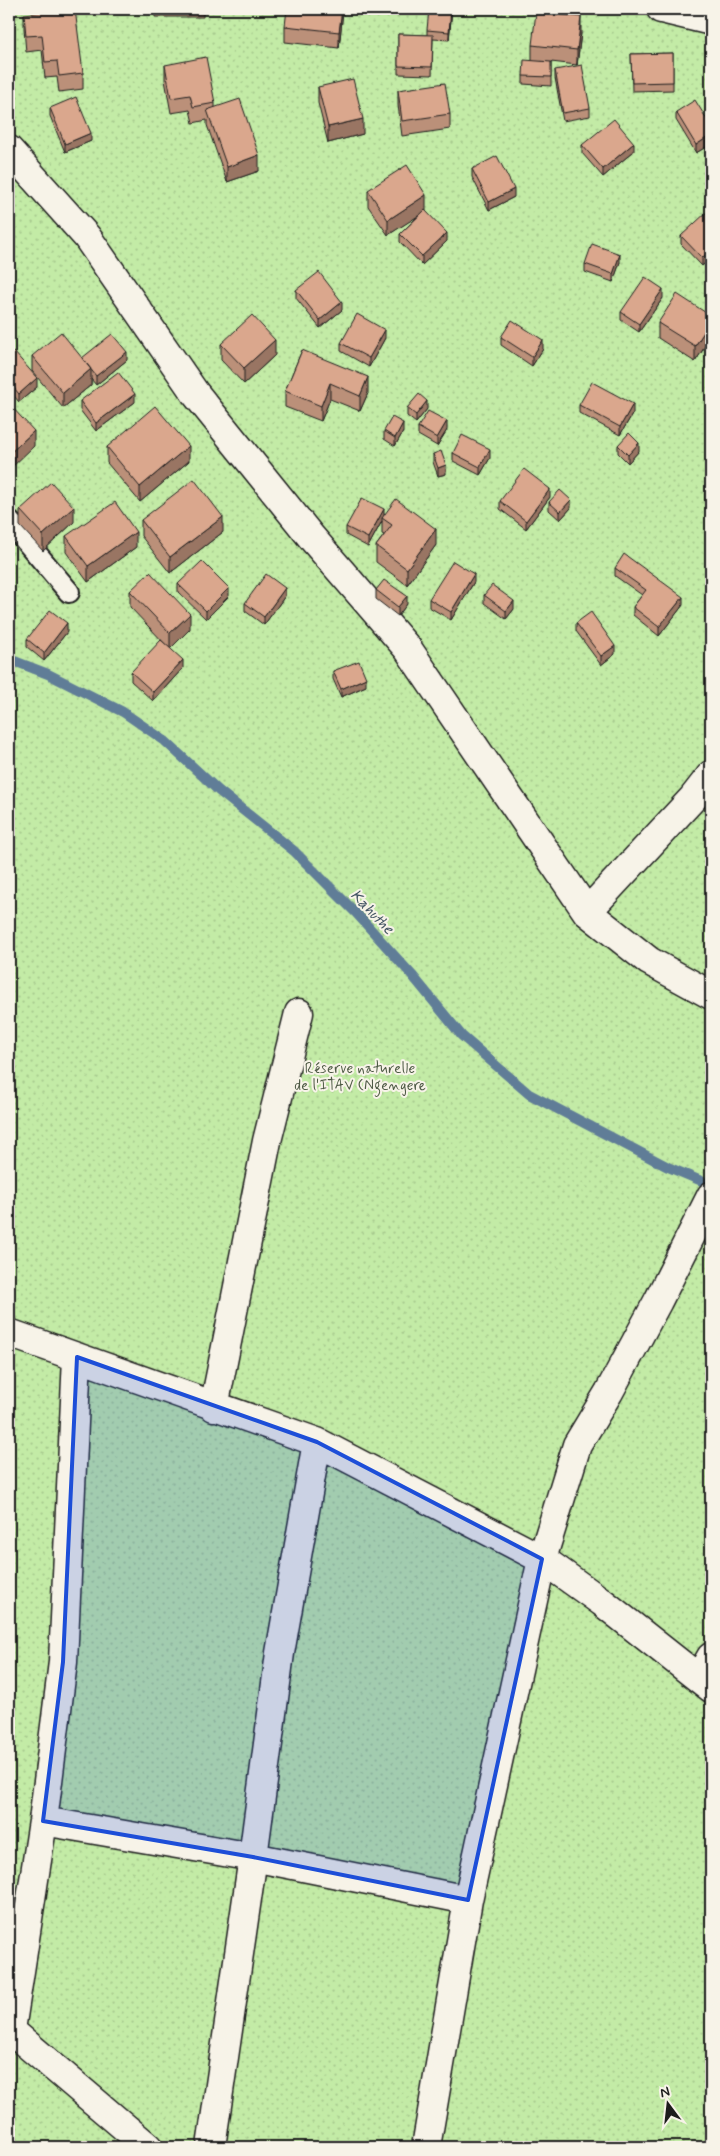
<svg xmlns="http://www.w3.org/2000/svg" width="720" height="2156" viewBox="0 0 720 2156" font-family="Mynerve,sans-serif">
<defs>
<pattern id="park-dots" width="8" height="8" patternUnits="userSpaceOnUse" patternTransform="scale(1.25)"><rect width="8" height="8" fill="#c3eba6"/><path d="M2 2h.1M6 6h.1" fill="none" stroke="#a7c98e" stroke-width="1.8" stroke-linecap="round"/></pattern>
</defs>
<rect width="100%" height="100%" fill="#f7f3e8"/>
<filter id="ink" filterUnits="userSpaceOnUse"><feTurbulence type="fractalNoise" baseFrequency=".02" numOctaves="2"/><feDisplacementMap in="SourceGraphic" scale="10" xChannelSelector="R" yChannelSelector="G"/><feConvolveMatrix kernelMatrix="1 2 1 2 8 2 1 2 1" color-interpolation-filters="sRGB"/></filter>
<g filter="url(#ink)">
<path fill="url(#park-dots)" stroke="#708461" d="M9 9H711V2147H9Z"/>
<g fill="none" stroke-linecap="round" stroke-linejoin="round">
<path stroke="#607d97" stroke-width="10" d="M9 659 48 674 123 712 165 741 219 791 294 851 356 913 412 975 462 1036 529 1094 668 1167 711 1185"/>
<g stroke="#1c1c1c" stroke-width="24">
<path id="lane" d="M9 521 69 592"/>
</g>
<g stroke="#1c1c1c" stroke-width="31">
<path id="street" d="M661 9 711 21
M9 150 87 237 195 393 312 538 408 649 587 912 649 961 711 995
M587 912 693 798 711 775
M9 1333 317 1442 542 1559 602 1602 711 1688
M214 1407 267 1141 299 1013
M699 1678 711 1657
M43 1821 253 1857 468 1900
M9 2029 148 2147
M11 2030 43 1821 63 1662 77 1357
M211 2147 253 1857 280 1653 317 1442
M426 2147 468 1900 542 1559 577 1445 609 1392 658 1301 711 1196"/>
</g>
<use href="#lane" stroke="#f7f3e8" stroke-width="20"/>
<use href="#street" stroke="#f7f3e8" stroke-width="28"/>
</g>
<path fill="#bb9079" stroke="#1c1c1c" d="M155 9H203V17H155Z
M343 9 339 48 285 42V26Z
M452 9 449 40 433 39 432 75 398 74V34L427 35V30Z
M24 14 83 73V89L59 92 57 77 45 78 42 50 26 52 24 29Z
M581 33 577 65 551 62V86L523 84V76L532 60V45Z
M673 53V90L632 91 631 54Z
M165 65 215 103V107L259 171 227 182 207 125V120L193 123 190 110 171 113 165 80Z
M555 70 590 108V116L563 121 555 78Z
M318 87 363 134 328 143 318 103Z
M398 90 450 114V129L402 136 398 105Z
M50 108 91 141 65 152 50 116Z
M676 112 711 126V164L706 156V147L696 153 676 120Z
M582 145 634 151 603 177 582 153Z
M472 169 514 197 489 210 472 177Z
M368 190 426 211 447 241 422 265 400 242V234L420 214 388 235 368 206Z
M711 214V258L702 266 681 244V236Z
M620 262 613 282 585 272V264Z
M296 290 342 310 320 328 296 298Z
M663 298 639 332 621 320V312Z
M711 316V337L695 362 658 338V323Z
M501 337 543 349 532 366 501 345Z
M385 338 369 367 341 351V343Z
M221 344 275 355 244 384 221 360Z
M302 350 368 393 360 411 330 399 321 421 285 407V391Z
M9 356 37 387 19 402 9 390Z
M32 356 82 358 127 360 96 385 91 379V385L63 408 32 371Z
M80 401 135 402 96 431 80 410Z
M579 405 633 413 620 435 579 413Z
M407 408 427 409 416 423 407 416Z
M418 427 447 430 437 446 418 435Z
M384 431 403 432 395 446 384 439Z
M618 445 639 451 628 463 618 453Z
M107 447 189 461 140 502 107 463Z
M453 453 490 458 480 475 453 461Z
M433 454 446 474 438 476 433 462Z
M711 482V505L705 502V494Z
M550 497 526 529 500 509V501Z
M549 502 571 508 560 520 549 510Z
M20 510 74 522 43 551 20 526Z
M384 515 436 545 407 585 376 562V546L384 535 382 534V521L368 547 346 535V527Z
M141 520 223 532 170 573 141 536Z
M66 536 136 547 88 582 66 552Z
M615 568 683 605 659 636 633 615V607L642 595 615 576Z
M474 582 451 620 429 607V599Z
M178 584 229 596 206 619 178 592Z
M376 590 407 604 398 616 376 599Z
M130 591 190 629 170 649 183 668 153 701 131 681V672L167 646 130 607Z
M484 595 514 609 506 619 484 603Z
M285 596 264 625 245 611V603Z
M576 623 615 654 601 665 576 631Z
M67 632 44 661 27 647V639Z
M333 671 366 686 341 697 333 679Z"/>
<path fill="#997563" stroke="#1c1c1c" d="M342 9H343V12L339 48V32Z
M451 9H452L449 40V32Z
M581 17V33L577 65V50Z
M363 119V134L328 143V127Z
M91 133V141L65 152V144Z
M711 135V144L706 141V147L696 153V145Z
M634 143V151L603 177V169Z
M259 155V171L227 182V167Z
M514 189V197L489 210V202Z
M426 195V211L388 235V220Z
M447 233V241L422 265V256Z
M711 249V258L702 266V258Z
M620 254V262L613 282V274Z
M663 289V298L639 332V324Z
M342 302V310L320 328V320Z
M711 321V337L695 362V346Z
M385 330V338L369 367V358Z
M275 340V355L244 384V368Z
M543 340V349L532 366V357Z
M127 352V360L96 385V376Z
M91 369V385L63 408V393Z
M368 377V393L360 411V396Z
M37 378V387L19 402V394Z
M330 383V399L321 421V406Z
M135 394V402L96 431V423Z
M427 401V409L416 423V415Z
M633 404V413L620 435V427Z
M447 421V430L437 446V438Z
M403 423V432L395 446V438Z
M34 431V446L9 470V454Z
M639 443V451L628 463V455Z
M189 446V461L140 502V487Z
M490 449V458L480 475V467Z
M446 465V474L438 476V468Z
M550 489V497L526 529V521Z
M571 500V508L560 520V512Z
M74 507V522L43 551V535Z
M384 509V517L382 518V521L368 547V538Z
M223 517V532L170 573V557Z
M436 529V545L407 585V569Z
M136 532V547L88 582V566Z
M474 574V582L451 620V612Z
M229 588V596L206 619V611Z
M285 588V596L264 625V617Z
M407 596V604L398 616V607Z
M683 597V605L659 636V627Z
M514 601V609L506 619V611Z
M190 614V629L170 649V633Z
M67 623V632L44 661V653Z
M615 646V654L601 665V656Z
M183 660V668L153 701V692Z
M366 678V686L341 697V689Z"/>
<path fill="#daa78d" stroke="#1c1c1c" d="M70 9H75L83 73 59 76 57 61 45 62 42 35 26 36 24 14Z
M287 9H342L339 32 285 26Z
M429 9H451L449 32 427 30Z
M536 12 581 17 577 50 532 45Z
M398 34 433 35 432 67 398 66Z
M673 53V82L632 83 631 54Z
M206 57 215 103 193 107 190 95 171 98 165 65Z
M524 60 551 62V77L523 76Z
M582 65 590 108 563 113 555 70Z
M353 79 363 119 328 127 318 87Z
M445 83 450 114 402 121 398 90Z
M76 97 91 133 65 144 50 108Z
M240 99 259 155 227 167 207 110Z
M695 100 711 126V135L696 145 676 112Z
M614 119 634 143 603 169 582 145Z
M711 138V148L706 141Z
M497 156 514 189 489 202 472 169Z
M407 165 426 195 388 220 368 190Z
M425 210 447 233 422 256 400 234Z
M708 211 711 214V249L702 258 681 236Z
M592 244 620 254 613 274 585 264Z
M319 272 342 302 320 320 296 290Z
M645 277 663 289 639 324 621 312Z
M677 294 711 316V321L695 346 658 323Z
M357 314 385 330 369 358 341 343Z
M252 315 275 340 244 368 221 344Z
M512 320 543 340 532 357 501 337Z
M61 332 91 369 63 393 32 356Z
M112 334 127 352 96 376 82 358Z
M302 350 368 377 360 396 330 383 321 406 285 391Z
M14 352 37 378 19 394 9 382V356Z
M118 372 135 394 96 423 80 401Z
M592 382 633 404 620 427 579 405Z
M419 394 427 401 416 415 407 408Z
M11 406 34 431 9 454V408Z
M155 406 189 446 140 487 107 447Z
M428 411 447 421 437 438 418 427Z
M392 417 403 423 395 438 384 431Z
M629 433 639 443 628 455 618 445Z
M462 435 490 449 480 467 453 453Z
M441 451 446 465 438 468 433 454Z
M524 469 550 489 526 521 500 501Z
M194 479 223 517 170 557 141 520Z
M51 482 74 507 43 535 20 510Z
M711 482V497L705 494Z
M560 490 571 500 560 512 549 502Z
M362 498 384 509 368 538 346 527Z
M396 499 436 529 407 569 376 546 392 525 382 518Z
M115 502 136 532 88 566 66 536Z
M624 554 683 597 659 627 633 607 646 590 615 568Z
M202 561 229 588 206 611 178 584Z
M453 561 474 574 451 612 429 599Z
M150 572 190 614 170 633 130 591Z
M266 574 285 588 264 617 245 603Z
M384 580 407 596 398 607 376 590Z
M492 585 514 601 506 611 484 595Z
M50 610 67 623 44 653 27 639Z
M591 612 615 646 601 656 576 623Z
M161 640 183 660 153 692 131 672Z
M359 661 366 678 341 689 333 671Z"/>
</g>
<path fill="#1d4ed8" fill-opacity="0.2" stroke="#1d4ed8" stroke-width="4" stroke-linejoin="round" d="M77 1357 317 1442 542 1559 468 1900 253 1857 43 1821 63 1662Z"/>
<g text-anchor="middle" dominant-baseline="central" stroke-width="4" stroke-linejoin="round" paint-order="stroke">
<g font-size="15" fill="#4e5a45" stroke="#f7f3e8">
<text x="360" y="1069">Réserve naturelle<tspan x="360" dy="17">de l'ITAV (Ngengere</tspan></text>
</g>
<g font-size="16" font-style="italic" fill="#445564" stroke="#f7f3e8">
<text transform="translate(372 912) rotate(46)">Kahuthe</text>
</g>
</g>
<rect width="720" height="2156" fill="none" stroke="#f7f3e8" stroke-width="30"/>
<rect x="15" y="15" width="690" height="2126" fill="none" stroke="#1c1c1c" stroke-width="2" filter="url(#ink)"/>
<g transform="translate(668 2104) rotate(345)" stroke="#f7f3e8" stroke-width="4" paint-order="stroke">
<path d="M0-4L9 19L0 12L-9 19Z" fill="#1c1c1c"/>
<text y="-8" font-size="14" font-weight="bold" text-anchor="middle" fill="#1c1c1c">N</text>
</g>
</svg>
